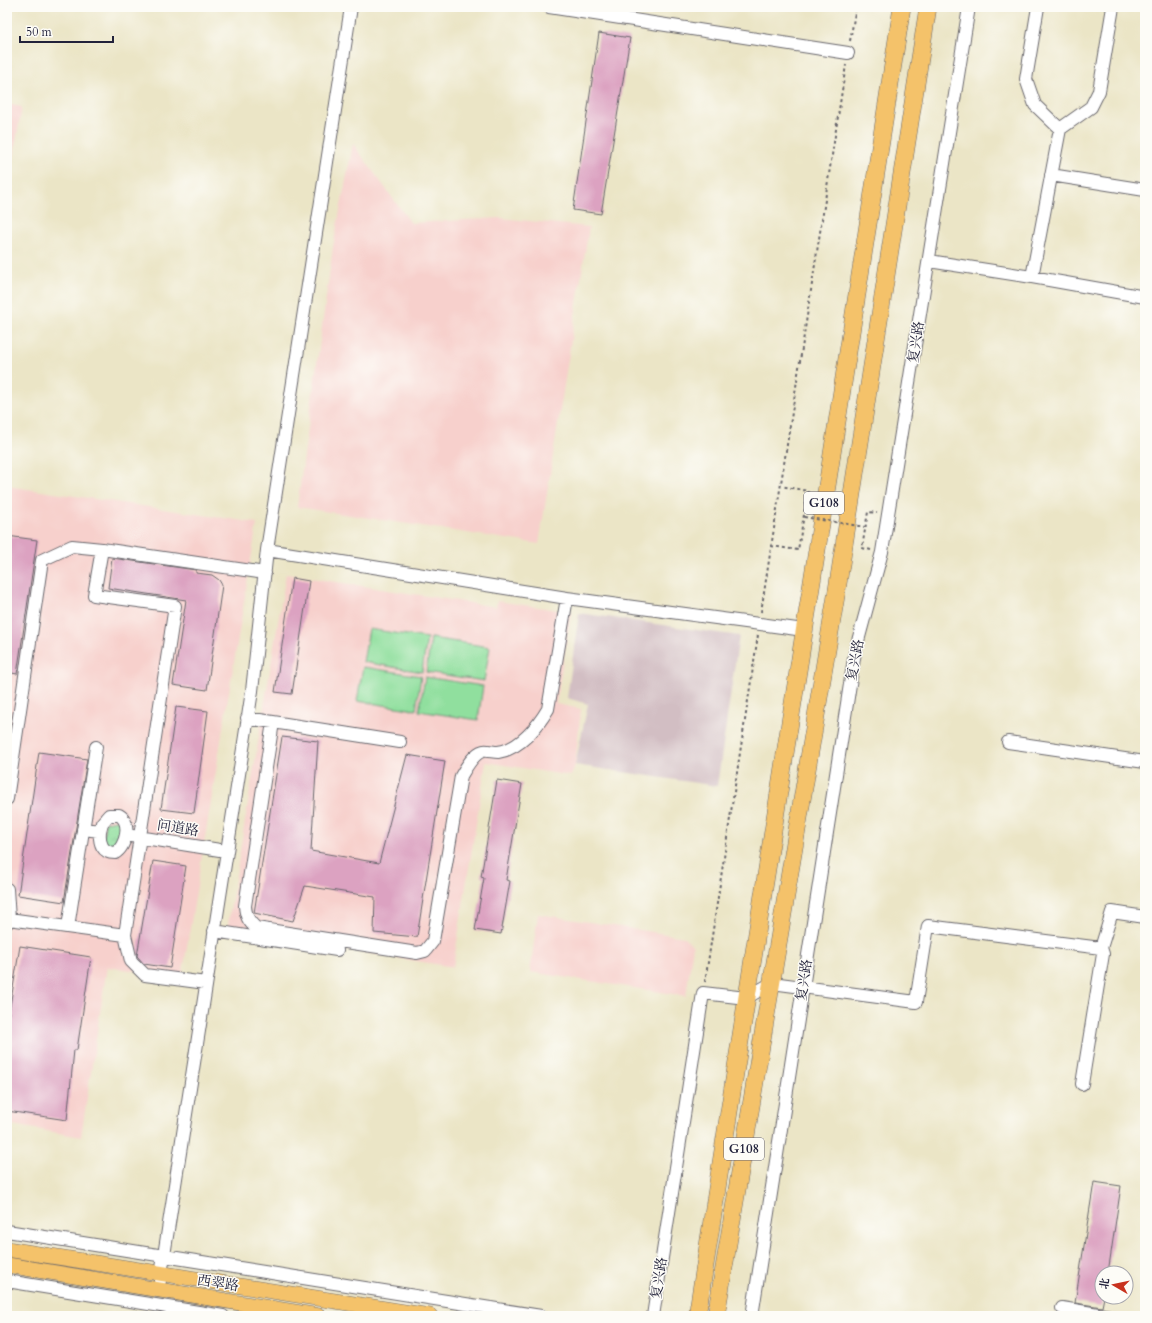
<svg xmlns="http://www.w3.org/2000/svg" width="1152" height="1323" viewBox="0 0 1152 1323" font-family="Cardo,'Noto Serif SC',serif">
<defs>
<pattern id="grass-tufts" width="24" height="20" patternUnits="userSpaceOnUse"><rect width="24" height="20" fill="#90df9e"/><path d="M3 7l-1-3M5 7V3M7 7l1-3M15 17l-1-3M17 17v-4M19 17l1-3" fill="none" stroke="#7cbf89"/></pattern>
</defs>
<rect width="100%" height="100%" fill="#fdfcf7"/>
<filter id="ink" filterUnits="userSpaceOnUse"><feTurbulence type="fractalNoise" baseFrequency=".025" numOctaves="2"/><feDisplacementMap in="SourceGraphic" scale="8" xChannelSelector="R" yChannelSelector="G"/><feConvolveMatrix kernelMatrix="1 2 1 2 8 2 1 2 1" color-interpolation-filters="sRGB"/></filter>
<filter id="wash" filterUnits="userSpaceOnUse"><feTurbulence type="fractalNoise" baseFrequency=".012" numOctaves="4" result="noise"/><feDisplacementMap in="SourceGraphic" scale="16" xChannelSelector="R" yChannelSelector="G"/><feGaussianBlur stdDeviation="0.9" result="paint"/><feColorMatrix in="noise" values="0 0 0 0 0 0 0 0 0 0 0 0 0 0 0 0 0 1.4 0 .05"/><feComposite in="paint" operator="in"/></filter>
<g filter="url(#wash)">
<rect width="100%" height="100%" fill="#ebe5c6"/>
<path fill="#f7d0cc" d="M7 104 22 107 7 193Z
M353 144 411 223 500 218 589 227 539 544 297 507 333 247Z
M7 486 257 523 182 977 107 967 81 1137 7 1124Z
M286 574 496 607 497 601 571 612 556 704 581 709 575 765 571 776 486 762 453 967 227 930Z
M538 914 684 937 693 946 686 996 530 972Z"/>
<path fill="#d2bec3" d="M579 613 739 636 717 786 575 765 588 704 567 698Z"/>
<path fill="url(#grass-tufts)" stroke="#59806c" d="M123 819 118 849 103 844 105 822Z"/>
<path fill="#90df9e" stroke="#59806c" d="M369 629 427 638 422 672 363 662Z
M431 638 490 647 484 681 426 672Z
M363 667 421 676 416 710 357 701Z
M425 677 483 686 478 720 419 711Z"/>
<g id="blocks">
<path fill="#dca2c1" d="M599 33 630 38 601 214 573 210Z
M7 536 37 540 17 674 7 672Z
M112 558 196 570V573L212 575 219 580 222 585 207 690 173 685 186 600 108 588Z
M292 578 309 581 292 694 275 692Z
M176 707 208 711 194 813 161 809Z
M282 737 318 741 311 851 379 863 407 755 445 761 417 937 374 933 375 897 305 886 293 921 254 913Z
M39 752 87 759 64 902 18 895Z
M497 780 522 784 506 880 510 881 501 934 475 930 484 878 481 877Z
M153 861 186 866 170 968 144 964 137 956Z
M20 946 91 957 77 1050H74L67 1120 7 1111V1024Z
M1094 1182 1121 1186 1108 1273H1102V1297H1104L1102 1307 1075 1303Z"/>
</g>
</g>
<g filter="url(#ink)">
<use href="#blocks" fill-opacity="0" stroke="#68666c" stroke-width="1"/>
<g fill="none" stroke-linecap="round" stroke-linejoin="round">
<g stroke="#68666c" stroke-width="14">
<path id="minor" d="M549 7 848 53
M1038 7 1026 79 1035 105 1060 129
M1051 175 1145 190
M929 261 1032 277 1145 297
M1032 277 1060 129 1091 107 1099 91 1113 7
M102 549 265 573
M267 550 567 598 804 630
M247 718 273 722 245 906C246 916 248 921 256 928L417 953 425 951 433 941 461 776C465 769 474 753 483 751 487 750 493 752 498 752 520 749 538 726 548 709L567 598
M273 722 400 742
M1008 742 1145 762
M7 799 42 560 72 546 102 549 94 595 175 606 125 935 9 919
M83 829 100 831C99 843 102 853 115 853 126 847 132 822 119 815H109L102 823 100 831
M132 836 226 851
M7 889 9 919 7 923
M68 927 96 747
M214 931 337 950
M125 935 131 961 145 975 206 983
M1082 1084 1103 954 1101 948 1112 912 1145 917
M7 1231 541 1316
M7 1281 223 1316
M160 1281 252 691 267 550 351 7
M1062 1308 1110 1316
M653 1316 703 993 746 998 772 983 916 1002 928 926 1101 948
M752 1316 855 652 882 552 969 7"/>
</g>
<g stroke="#68666c" stroke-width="16">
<path id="major" d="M7 1249 430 1316
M7 1265 319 1316"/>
</g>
<g stroke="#68666c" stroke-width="18">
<path id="highway" d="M697 1316 902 7
M716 1316 837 590 928 7"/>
</g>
<path stroke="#68666c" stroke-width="2" stroke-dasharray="3 3" stroke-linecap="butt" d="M850 41 856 7
M771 546 798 550 808 491 781 486
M871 550 862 548 868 512 877 513
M761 612 846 65
M705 982 758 635"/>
<use href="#minor" stroke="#fff" stroke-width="12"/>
<use href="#major" stroke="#f4c26a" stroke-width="15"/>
<use href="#highway" stroke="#f4c26a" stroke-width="17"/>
<path stroke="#68666c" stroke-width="2" stroke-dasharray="3 3" stroke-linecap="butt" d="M804 517 865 527"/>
</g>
</g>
<g text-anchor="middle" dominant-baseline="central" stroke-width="3" stroke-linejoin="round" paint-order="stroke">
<g fill="#fdfcf7" stroke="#646373" stroke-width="1">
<rect x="804" y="492" width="40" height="22" rx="3"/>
<rect x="724" y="1138" width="40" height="22" rx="3"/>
</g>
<g font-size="13" font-weight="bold" fill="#22223b">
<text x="824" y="503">G108</text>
<text x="744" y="1149">G108</text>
</g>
<g font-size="14" fill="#22223b" stroke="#fdfcf7">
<text transform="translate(916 342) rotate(-81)">复兴路</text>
<text transform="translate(855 660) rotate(-79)">复兴路</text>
<text transform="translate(178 828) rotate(9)">问道路</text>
<text transform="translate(804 980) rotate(-81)">复兴路</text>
<text transform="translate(659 1278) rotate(-81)">复兴路</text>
<text transform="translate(218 1283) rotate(9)">西翠路</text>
</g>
</g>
<rect width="1152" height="1323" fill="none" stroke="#fdfcf7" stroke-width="24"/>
<g transform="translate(1114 1285) rotate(279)"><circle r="19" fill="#fdfcf7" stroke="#a5a5ac"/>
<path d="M0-3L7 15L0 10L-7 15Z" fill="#c8321e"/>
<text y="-6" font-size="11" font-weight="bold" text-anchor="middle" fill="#22223b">北</text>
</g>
<path d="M20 36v6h93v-6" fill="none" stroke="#22223b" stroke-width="2"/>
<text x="26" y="36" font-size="12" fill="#22223b" stroke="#fdfcf7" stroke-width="3" paint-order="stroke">50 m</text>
</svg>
